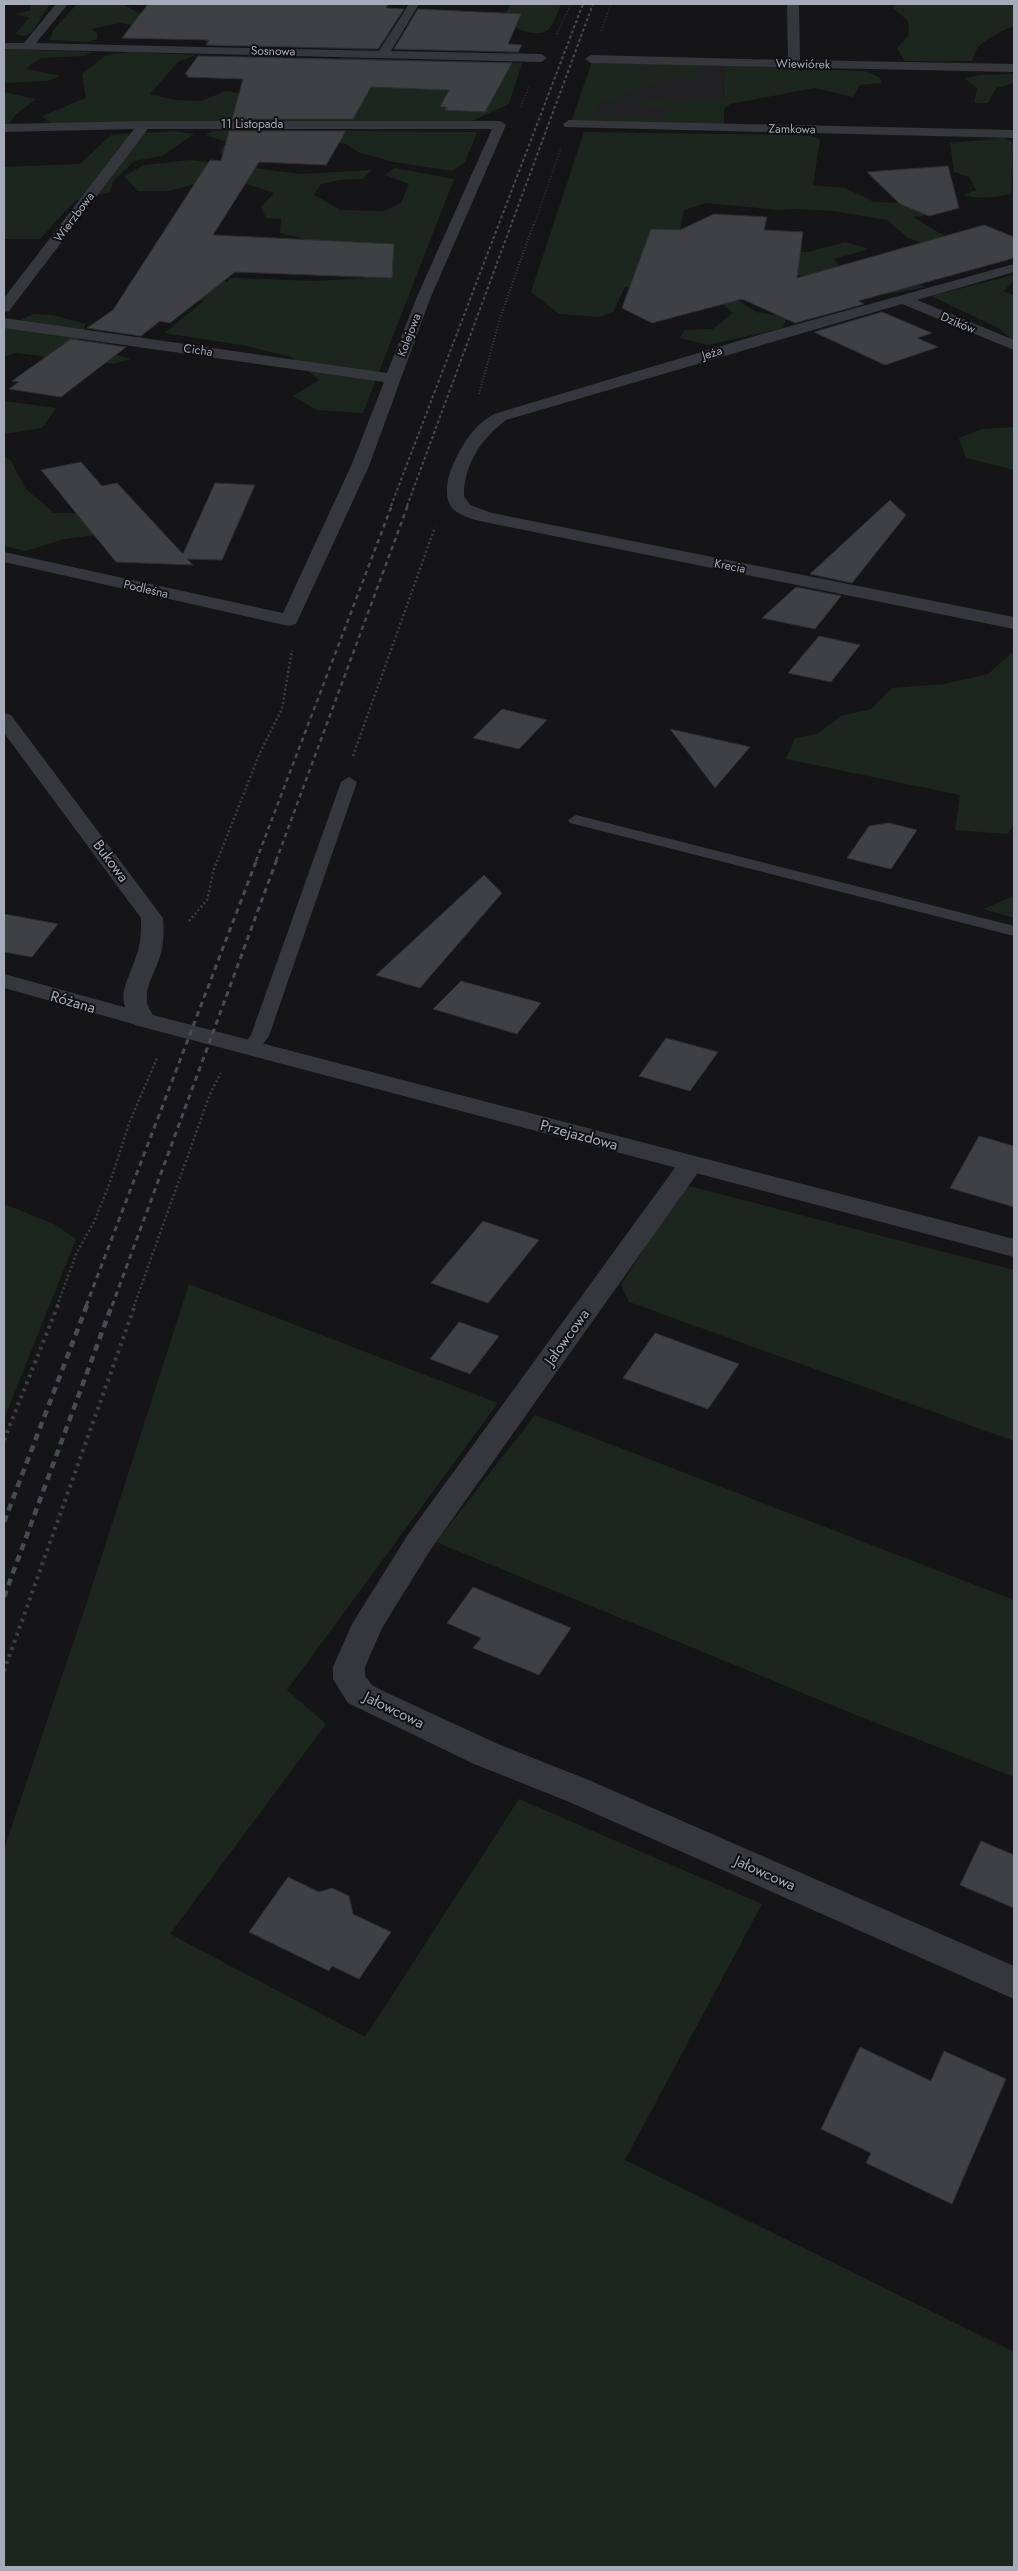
<svg xmlns="http://www.w3.org/2000/svg" width="1018" height="2571" viewBox="0 0 1018 2571" font-family="Jost,sans-serif">
<rect width="100%" height="100%" fill="#151517"/>
<path fill="#212124" d="M592 62 723 65 724 124 572 120Z"/>
<path fill="#1d261e" d="M25 4H50L32 32 25 36 15 34 29 18 16 14 31 10 30 5Z
M77 4H123L144 16 211 7V4H297L384 28 391 32 380 47 368 50 207 43 200 37 120 23 91 29 97 33V39L87 42 50 40 53 30Z
M511 4H561C558 11 554 23 549 29 538 40 512 27 502 19Z
M895 4H1014V26C1004 29 987 39 979 46 976 49 974 56 972 61H905L897 48 909 35 908 21 893 8Z
M4 49 92 52 83 56 40 58 26 69 61 76 47 81 4 83Z
M131 52 196 55 178 62 150 94 174 100 201 101 226 91 281 99 335 66 341 58 522 63 509 104 472 121 51 124 42 116 86 98 82 74 106 55Z
M592 62 700 65 694 78 666 80 597 105 594 117 665 120 668 108 623 106 665 98H724L723 65 864 71 879 77 882 83 860 85 853 97 814 88 730 104 724 109V124L572 120Z
M1014 74V83L996 88 988 103H974L977 88 964 78 981 75Z
M4 92 36 99 15 115 9 125H4Z
M240 130 477 132 465 162 453 171 393 162 358 152 346 144 326 141 223 156 220 150 227 142 206 135 213 131Z
M173 131 194 134 162 156 134 161 113 182 110 192 75 201 40 239H4V167L80 164 111 135Z
M584 132 808 135 820 139 813 185 845 188 874 202 934 204 941 213 913 217 963 247 939 249 908 238 887 220 833 211 798 209 779 210 706 203 684 210 679 235 746 247 808 252 845 242 869 249 834 259 842 270 909 281 926 287 888 294 848 293 805 276 766 272 717 287 756 312 787 317 783 328 708 345 679 338 685 330 713 329 733 313 713 296 625 287 613 312 600 317 559 314 531 292Z
M1004 138 1013 142 1011 194C994 197 981 200 964 195L976 190 969 177 954 172 950 143Z
M190 160 301 174 371 170 363 179 340 180 321 184 314 195 341 210 383 211 401 203 409 184 385 175 394 168 454 179 363 413 317 410 293 396 319 380 291 357 242 345 164 333 204 301 153 294 174 278 227 282 230 278 316 281 364 278 373 256 280 233 281 219 266 218 261 207 274 193 244 183 207 181 169 191H138L124 176 144 165Z
M1014 275V281L1003 291 1014 295V341L998 328 931 296Z
M33 314 53 315 86 324 76 344 131 359 113 364 15 353 4 357V328Z
M4 401 56 408 42 428 4 434Z
M1014 427V470L966 458 959 438 982 429Z
M4 456 11 461 26 489 54 513H129L104 534 64 539 26 551 4 546Z
M1014 651V825L1008 834 955 830 960 795 786 759 795 738 817 734 841 716 871 709 892 688 944 684 988 674Z
M1014 896V918L983 909Z
M685 1185 1014 1270V1441L629 1302 621 1285Z
M4 1204 54 1224 76 1239 4 1419Z
M189 1284 498 1403 287 1690 326 1724 170 1934 365 2037 519 1799 762 1904 625 2160 1014 2352V2567H4V1849L87 1602Z
M535 1415 1014 1600V1777L856 1715 436 1542Z"/>
<path fill="#3f4044" stroke="#2f2f33" d="M148 4H388L386 8 404 9 378 49 206 45 209 40 122 38Z
M418 9 521 14 508 44 522 45 518 52 394 49Z
M198 56 512 63 485 112 445 110 446 107H440L449 90 371 87 353 119H232L243 79 187 77 188 75 185 74Z
M229 131H346L326 165 259 162 213 235 394 244 392 278 235 272 170 323 160 321 141 336 87 328 113 310 210 160 221 161Z
M948 166 959 208 929 216 900 204 867 172Z
M714 214 767 217 764 230 803 232 797 278 984 225 1014 237V258L858 301 864 304 795 323 742 299 652 323 622 308 651 229 680 230Z
M882 312 932 333 917 338 938 347 885 365 814 332Z
M71 339 126 347 61 397 9 389 19 382 12 381Z
M81 462 102 486 117 483 183 554 215 483 255 485 222 560 187 559 193 565 116 562 41 470Z
M890 500 906 515 852 583 810 574Z
M796 587 841 596 815 629 762 618Z
M819 636 860 645 831 682 788 673Z
M502 709 547 720 519 749 473 738Z
M670 729 750 747 715 788Z
M889 823 917 830 891 869 847 858 869 826Z
M484 875 502 893 420 988 376 975Z
M4 914 58 924 32 957 4 952Z
M461 981 541 1003 517 1034 433 1009Z
M666 1038 718 1052 690 1091 639 1076Z
M979 1136 1014 1146V1207L950 1188Z
M483 1221 539 1240 488 1303 431 1283Z
M459 1322 499 1336 470 1374 430 1359Z
M655 1333 739 1364 708 1409 623 1378Z
M473 1587 571 1628 539 1675 473 1648 481 1638 447 1623Z
M981 1841 1014 1855V1908L960 1885Z
M288 1877 319 1892 332 1888 349 1896 353 1914 391 1932 359 1979 332 1966 329 1971 249 1932Z
M860 2047 931 2081 944 2051 1006 2079 952 2204 866 2163 871 2153 821 2129Z"/>
<g fill="none" stroke-linecap="round" stroke-linejoin="round">
<path stroke="#3c3e44" stroke-width="1" stroke-dasharray="1 2" stroke-linecap="butt" d="M601 31 611 4
M557 34 571 4
M521 107 529 87
M534 225 561 148"/>
<path stroke="#3c3e44" stroke-width="2" stroke-dasharray="1 2" stroke-linecap="butt" d="M479 394 500 318 534 223"/>
<path stroke="#3c3e44" stroke-width="2.5" stroke-dasharray="2 2.5" stroke-linecap="butt" d="M353 756 435 527
M189 921 207 900 214 869 259 755 282 709 292 650
M57 1306 77 1252 94 1222 109 1185 130 1121 158 1056
M134 1306 210 1094 221 1073"/>
<path stroke="#3c3e44" stroke-width="4" stroke-dasharray="3 4.5" stroke-linecap="butt" d="M4 1440 58 1305
M4 1671 135 1305"/>
<path fill="#36373d" fill-rule="evenodd" d="M349 777 357 782 269 1036 256 1053H244L241 1049 251 1035 341 782Z
M576 815 1014 926V936L570 823 568 820Z"/>
<path fill="#36373d" fill-rule="evenodd" d="M56 4H68L36 43 379 51 409 4H419L391 51 541 54 547 58 541 62 4 49V43H24Z
M787 4H799L800 60 1014 64V72L591 63 585 59 591 55 788 60Z
M569 120 1014 130V138L565 127 563 124Z
M144 121H500L506 125 430 299 369 466 296 624 289 626 4 562V552L283 613 351 466 384 382 4 328V318L387 373 416 299 492 129H148L9 311 4 312V298L134 129 4 132V124Z
M1014 264V272L917 300 1014 340V350L902 304 506 420C481 439 464 464 464 496L470 505 492 513 1014 617V629L489 523C477 520 462 518 453 509 435 489 461 444 476 428 481 422 488 418 494 414L755 336Z
M4 974 153 1015 156 1020 153 1025 144 1027 4 988Z
M691 1156 700 1158 704 1164 429 1552 382 1628 365 1667V1676L372 1685 383 1691 498 1744 591 1781 1014 1966V1999L567 1801 474 1764 348 1703 333 1679V1667L352 1624 407 1536 682 1158Z"/>
<path fill="#36373d" fill-rule="evenodd" d="M4 713 11 715 163 918C164 930 164 941 161 953 156 974 137 994 153 1015L1014 1239V1257L135 1025C114 996 126 987 136 957 141 944 141 932 141 918L4 733Z"/>
<path stroke="#494b52" stroke-width="2" stroke-dasharray="3 2.5" stroke-linecap="butt" d="M391 506 583 4
M407 506 593 4"/>
<path stroke="#494b52" stroke-width="2.5" stroke-dasharray="4.5 4" stroke-linecap="butt" d="M256 861 392 505
M276 861 408 505"/>
<path stroke="#494b52" stroke-width="3" stroke-dasharray="5.5 4.5" stroke-linecap="butt" d="M86 1306 257 859
M112 1306 277 859"/>
<path stroke="#494b52" stroke-width="4.5" stroke-dasharray="7 5.5" stroke-linecap="butt" d="M4 1522 87 1305
M4 1597 112 1305"/>
</g>
<g text-anchor="middle" dominant-baseline="central" stroke-width="4" stroke-linejoin="round" paint-order="stroke">
<g font-size="12" fill="#a6abb8" stroke="#101012">
<text transform="translate(273 51) rotate(1)">Sosnowa</text>
<text transform="translate(803 64) rotate(1)">Wiewiórek</text>
<text x="252" y="124">11 Listopada</text>
<text transform="translate(792 129) rotate(1)">Zamkowa</text>
<text transform="translate(74 217) rotate(-53)">Wierzbowa</text>
<text transform="translate(958 323) rotate(23)">Dzików</text>
<text transform="translate(409 335) rotate(-69)">Kolejowa</text>
<text transform="translate(198 350) rotate(8)">Cicha</text>
<text transform="translate(712 353) rotate(-17)">Jeża</text>
<text transform="translate(730 566) rotate(11)">Krecia</text>
<text transform="translate(146 589) rotate(13)">Podleśna</text>
</g>
<g font-size="15" fill="#a6abb8" stroke="#101012">
<text transform="translate(111 861) rotate(53)">Bukowa</text>
<text transform="translate(73 1002) rotate(16)">Różana</text>
<text transform="translate(579 1135) rotate(15)">Przejazdowa</text>
<text transform="translate(567 1337) rotate(-54)">Jałowcowa</text>
<text transform="translate(394 1710) rotate(26)">Jałowcowa</text>
<text transform="translate(765 1873) rotate(24)">Jałowcowa</text>
</g>
</g>
<rect width="1018" height="2571" fill="none" stroke="#a6abb8" stroke-width="10"/>
</svg>
